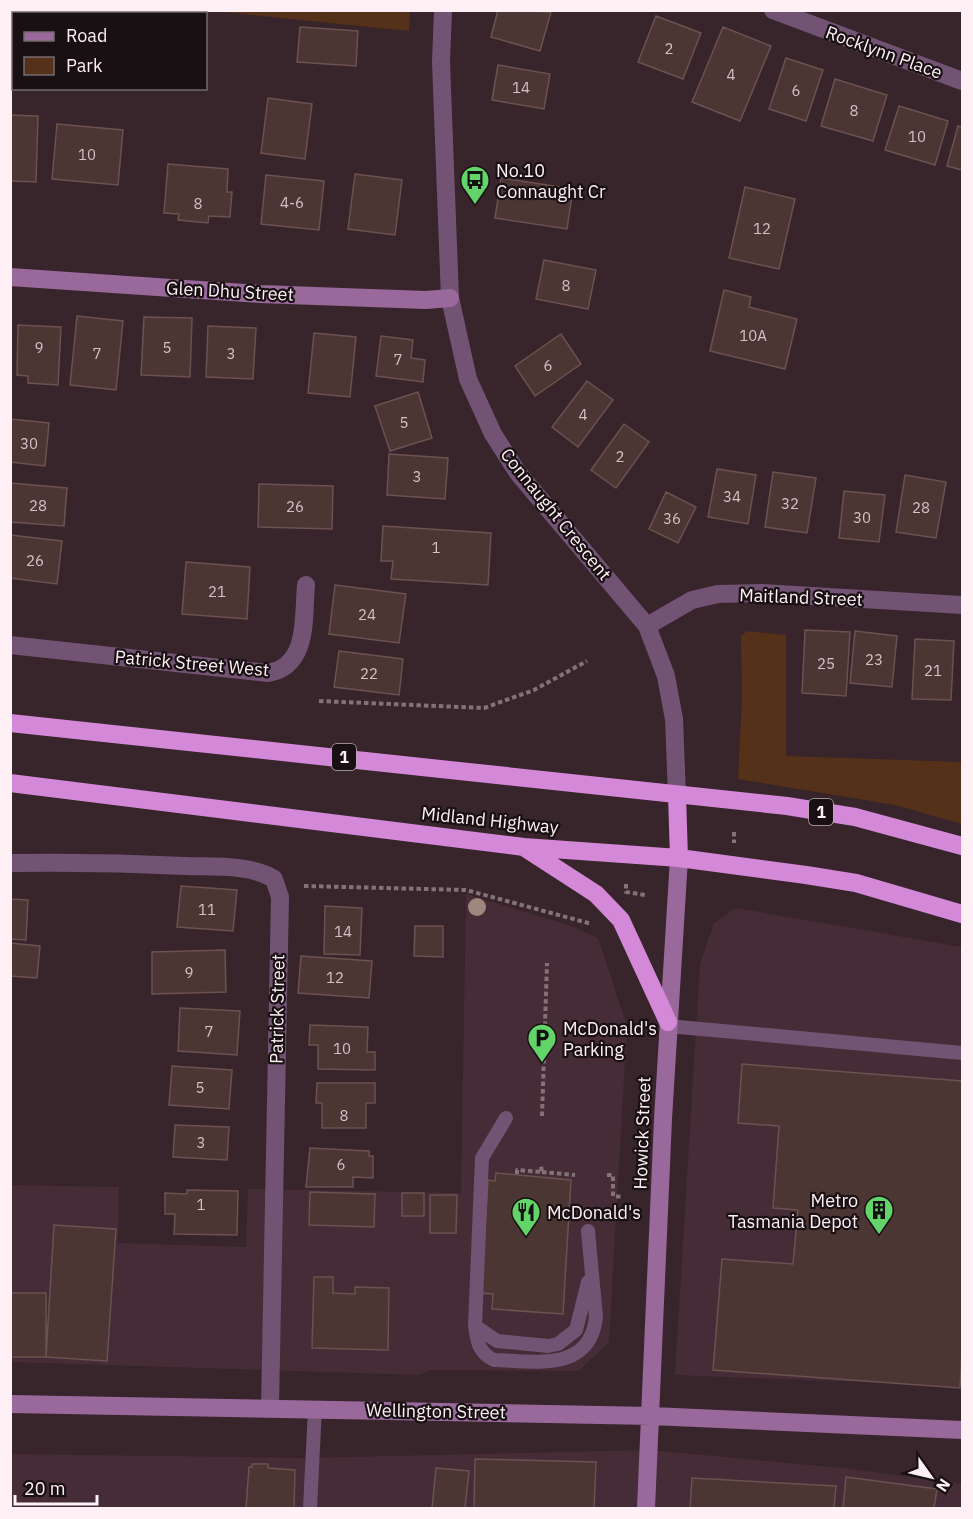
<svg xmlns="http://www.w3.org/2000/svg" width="973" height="1519" viewBox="0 0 973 1519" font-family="'IBM Plex Sans',sans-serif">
<rect width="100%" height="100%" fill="#38242b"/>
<path fill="#462c36" d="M466 894 569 925 598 938 627 1026 609 1342 579 1371 428 1370 420 1375 11 1362V1185L119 1187 118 1243 246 1247 248 1189 461 1193Z
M736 908 962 947V1386L675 1375 700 964 714 923Z
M650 1450 843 1468 962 1484V1508H11V1454L306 1458Z"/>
<path fill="#543118" d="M211 11H410L409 31Z
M747 631 786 635V756L962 762V824L895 805 738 779 742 700 741 636Z"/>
<path fill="#4c3634" stroke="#6b5250" stroke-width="1.5" d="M61 10H80L93 14H60Z
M498 10 551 12 540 51 491 37Z
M656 16 701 33 683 79 638 62Z
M300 27 358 31 356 66 297 62Z
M723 27 771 46 740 121 692 102Z
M786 58 823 70 806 121 769 109Z
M498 65 550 74 544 109 492 100Z
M835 79 887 95 873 141 821 126Z
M268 98 312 104 305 159 261 153Z
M899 106 948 121 935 165 885 150Z
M10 115 38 116 36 182 10 181Z
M57 124 123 130 118 185 52 179Z
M958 126 962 127V170L947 166Z
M168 164 228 169 227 192H232L230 217 209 216 208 223 178 220 179 214 164 213Z
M355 174 402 180 395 235 348 229Z
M266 175 324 181 319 230 261 224Z
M501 178 573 189 567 229 495 218Z
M745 187 795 199 779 269 729 258Z
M544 260 596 270 588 309 536 299Z
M724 290 751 297 749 307 797 319 785 369 710 351Z
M77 316 123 321 116 390 70 385Z
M144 317 192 318 190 377 141 375Z
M18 325 61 327 58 385 28 383V376L17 375Z
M208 326 256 328 253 379 206 377Z
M314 333 356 337 350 397 308 393Z
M561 334 581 364 535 396 515 366Z
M381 336 413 340 411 358 425 360 423 382 376 376Z
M587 381 613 400 578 447 552 427Z
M418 392 432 438 390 451 375 406Z
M10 419 49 423 45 466 10 462Z
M624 424 649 442 616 488 591 470Z
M389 454 448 458 445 499 387 495Z
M717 469 756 475 748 524 708 517Z
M773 472 816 478 807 533 765 527Z
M905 475 946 482 936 538 896 532Z
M10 483 67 488 64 526 10 522Z
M259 484 333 486 332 529 258 527Z
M844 491 885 495 879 542 839 538Z
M666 492 696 507 678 543 649 529Z
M383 526 491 533 488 585 391 579 393 561H381Z
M10 535 62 541 57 584 10 578Z
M186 562 250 567 247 619 182 614Z
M335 585 406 594 399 643 329 634Z
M805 630 850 632 846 696 802 693Z
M855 631 897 636 892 687 850 683Z
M915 639 954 641 951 700 912 699Z
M339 651 403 659 399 695 334 687Z
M181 886 237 890 233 931 177 927Z
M10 899 28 900 26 940 10 939Z
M325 906 362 908 360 955 324 954Z
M415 926H443V957L414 956Z
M10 943 40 946 37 978 10 976Z
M225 950 226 992 152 994V952Z
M301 956 372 961 369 998 298 993Z
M180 1008 240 1011 237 1055 178 1051Z
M310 1025 368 1027 367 1052H375V1070L318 1069V1045H309Z
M742 1064 962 1081V1353L960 1388 713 1370 722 1259 793 1264 798 1210 773 1208 779 1126 738 1123Z
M172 1066 232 1070 229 1109 169 1105Z
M317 1083H375V1103H366V1128H322V1103H316Z
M175 1125 229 1127 227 1160 173 1157Z
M310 1148 369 1151V1156H373V1178L353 1177V1187H306Z
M496 1173 571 1180 563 1314 492 1309 493 1294 481 1293 488 1180 495 1181Z
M187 1190 238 1191 237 1235 174 1234 175 1214H165V1193L187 1194Z
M310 1192 375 1194 374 1227 309 1225Z
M402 1193H424V1216H402Z
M430 1195H457L456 1233H430Z
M54 1225 116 1229 107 1361 46 1357Z
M314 1277H333V1293L355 1294V1287L389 1288 388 1350 312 1348Z
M10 1293H46V1357H10Z
M475 1459 596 1462 594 1508H474Z
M252 1464H268V1468L295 1470 294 1508H246L249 1467H252Z
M436 1468 469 1471 465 1508H432Z
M846 1477 937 1489 934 1508H843Z
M692 1478 836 1486 834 1508H690Z"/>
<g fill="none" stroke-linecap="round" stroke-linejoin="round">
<path stroke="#837278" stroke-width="4" stroke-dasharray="4.5 3" stroke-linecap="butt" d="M319 701 484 708 534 690 587 661
M734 832V843
M626 884V892L645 895
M304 886 466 890 592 924
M542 1116 547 963
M542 1172 575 1175
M517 1174V1170L542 1172 541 1166
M607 1175H613V1196L623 1197"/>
<path stroke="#725373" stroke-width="14" d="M668 1026 962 1053
M506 1118 482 1158 475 1326C477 1342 479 1353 494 1360 534 1361 590 1373 596 1317L588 1231
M475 1326 497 1341 548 1346 558 1344 576 1330 588 1282
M310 1508 315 1408"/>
<path stroke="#725373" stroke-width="18" d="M443 10 441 62 450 298 468 379 493 434 518 473 647 626 666 676 674 719 677 795
M773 10 962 81
M647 626 692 600 718 594 762 593 962 605
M10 645 268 673C309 666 303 618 306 585
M10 863C69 862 126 863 185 866 213 867 250 864 274 879L280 897 270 1407"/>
<path stroke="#99699c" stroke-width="18" d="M10 277 260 294 426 300 450 298
M10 1404 652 1416 962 1430
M646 1508 663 1119 679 858"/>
<path stroke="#d488d8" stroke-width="18" d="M10 723 787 806 855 817 962 846
M10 783 524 847 679 858 806 875 856 883 962 914
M677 795 679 858
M525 848 596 894 621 920 668 1022"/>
</g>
<circle fill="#9f867e" cx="477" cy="907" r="9"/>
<defs>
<g id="bus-pin" transform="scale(1.5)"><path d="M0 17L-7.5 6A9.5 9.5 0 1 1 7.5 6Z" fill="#63d469" stroke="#191013"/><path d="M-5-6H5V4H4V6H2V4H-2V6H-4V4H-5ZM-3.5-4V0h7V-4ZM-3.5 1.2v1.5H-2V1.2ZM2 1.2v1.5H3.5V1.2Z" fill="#111"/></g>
<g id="parking-pin" transform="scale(1.5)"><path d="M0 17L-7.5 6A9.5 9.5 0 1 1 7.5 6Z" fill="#63d469" stroke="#191013"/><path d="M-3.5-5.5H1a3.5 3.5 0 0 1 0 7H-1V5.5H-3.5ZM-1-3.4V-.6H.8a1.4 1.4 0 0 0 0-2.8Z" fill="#111"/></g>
<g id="building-pin" transform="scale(1.5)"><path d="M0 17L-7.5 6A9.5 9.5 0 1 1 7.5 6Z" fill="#63d469" stroke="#191013"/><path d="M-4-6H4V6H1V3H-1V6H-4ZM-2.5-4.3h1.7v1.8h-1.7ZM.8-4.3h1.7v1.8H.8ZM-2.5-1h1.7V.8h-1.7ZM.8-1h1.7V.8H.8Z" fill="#111"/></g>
<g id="restaurant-pin" transform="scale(1.5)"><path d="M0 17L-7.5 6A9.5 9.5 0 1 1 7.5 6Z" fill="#63d469" stroke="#191013"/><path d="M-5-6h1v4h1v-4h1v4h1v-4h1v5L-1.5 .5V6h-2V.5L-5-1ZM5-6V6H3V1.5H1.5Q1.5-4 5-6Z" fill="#111"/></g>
</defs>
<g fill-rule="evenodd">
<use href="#bus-pin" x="475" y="180"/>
<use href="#parking-pin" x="542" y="1038"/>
<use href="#building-pin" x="879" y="1210"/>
<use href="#restaurant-pin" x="526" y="1212"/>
</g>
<g text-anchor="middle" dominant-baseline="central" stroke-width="4.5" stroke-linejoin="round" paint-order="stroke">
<g font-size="15" fill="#d2c2c5">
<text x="669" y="48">2</text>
<text x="731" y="74">4</text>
<text x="521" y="87">14</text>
<text x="796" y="90">6</text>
<text x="854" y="110">8</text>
<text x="917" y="136">10</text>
<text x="87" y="154">10</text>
<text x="292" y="202">4-6</text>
<text x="198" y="203">8</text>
<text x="762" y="228">12</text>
<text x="566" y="285">8</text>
<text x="753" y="335">10A</text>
<text x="39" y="347">9</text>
<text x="167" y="347">5</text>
<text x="97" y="353">7</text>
<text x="231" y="353">3</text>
<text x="398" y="359">7</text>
<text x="548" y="365">6</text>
<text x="583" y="414">4</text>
<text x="404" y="422">5</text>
<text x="29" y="443">30</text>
<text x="620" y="456">2</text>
<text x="417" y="476">3</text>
<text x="732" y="496">34</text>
<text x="790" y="503">32</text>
<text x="38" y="505">28</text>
<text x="295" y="506">26</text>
<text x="921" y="507">28</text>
<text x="862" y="517">30</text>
<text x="672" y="518">36</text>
<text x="436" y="547">1</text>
<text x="35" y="560">26</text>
<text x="217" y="591">21</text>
<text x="367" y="614">24</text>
<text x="874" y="659">23</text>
<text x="826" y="663">25</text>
<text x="933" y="670">21</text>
<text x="369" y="673">22</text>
<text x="207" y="909">11</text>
<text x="343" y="931">14</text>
<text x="189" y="972">9</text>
<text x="335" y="977">12</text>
<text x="209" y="1031">7</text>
<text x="342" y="1048">10</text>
<text x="200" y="1087">5</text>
<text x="344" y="1115">8</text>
<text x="201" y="1142">3</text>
<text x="341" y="1164">6</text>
<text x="201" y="1204">1</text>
</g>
<g fill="#191013" stroke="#b9adb1" stroke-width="1.5">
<rect x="332" y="744" width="24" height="26" rx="4.5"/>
<rect x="809" y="799" width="24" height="26" rx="4.5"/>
</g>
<g font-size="16" font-weight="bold" fill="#fef0f5">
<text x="344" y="757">1</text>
<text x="821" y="812">1</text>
</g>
<g font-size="18" fill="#fef0f5" stroke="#191013">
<text transform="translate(884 52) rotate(20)">Rocklynn Place</text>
<text transform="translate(230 291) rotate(3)">Glen Dhu Street</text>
<text transform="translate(556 514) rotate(51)">Connaught Crescent</text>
<text transform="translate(801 597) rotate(2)">Maitland Street</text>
<text transform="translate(192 663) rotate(5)">Patrick Street West</text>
<text transform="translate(490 820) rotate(6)">Midland Highway</text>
<text transform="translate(277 1009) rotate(-89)">Patrick Street</text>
<text transform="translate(642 1133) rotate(-88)">Howick Street</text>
<text transform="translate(436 1411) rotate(1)">Wellington Street</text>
</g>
<g font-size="18" fill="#fef0f5" stroke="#191013" text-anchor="start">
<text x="496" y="170">No.10<tspan x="496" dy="21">Connaught Cr</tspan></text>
<text x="563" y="1028">McDonald's<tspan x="563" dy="21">Parking</tspan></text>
<text x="858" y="1200" text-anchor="end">Metro<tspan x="858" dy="21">Tasmania Depot</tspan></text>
<text x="547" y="1212">McDonald's</text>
</g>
</g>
<rect width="973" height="1519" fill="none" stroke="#fef0f5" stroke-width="24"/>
<rect x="12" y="12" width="195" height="78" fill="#191013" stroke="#756a6d" stroke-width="1.5"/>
<rect x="24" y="32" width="30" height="9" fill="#99699c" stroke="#756a6d" stroke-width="1.5"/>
<text x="66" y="42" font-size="18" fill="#fef0f5">Road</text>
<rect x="24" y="57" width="30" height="18" fill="#543118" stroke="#756a6d" stroke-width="1.5"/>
<text x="66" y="72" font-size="18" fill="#fef0f5">Park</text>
<g transform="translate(931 1477) rotate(124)" stroke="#191013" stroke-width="4.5" paint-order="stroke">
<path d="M0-4.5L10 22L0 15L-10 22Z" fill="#fef0f5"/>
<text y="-9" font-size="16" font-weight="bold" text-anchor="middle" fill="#fef0f5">N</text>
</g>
<path d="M15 1495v9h82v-9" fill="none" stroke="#fef0f5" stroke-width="3"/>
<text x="24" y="1495" font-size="18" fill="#fef0f5" stroke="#191013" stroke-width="4.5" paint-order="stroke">20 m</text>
</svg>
